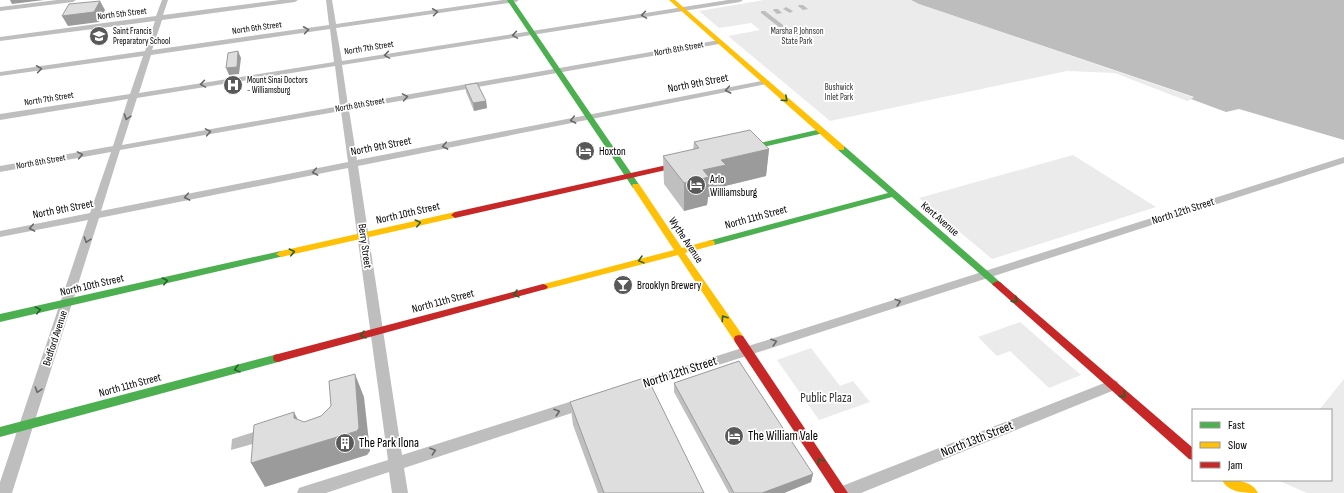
<svg xmlns="http://www.w3.org/2000/svg" width="1344" height="493" viewBox="0 0 1344 493" font-family="'Sofia Sans Condensed',sans-serif">
<rect width="100%" height="100%" fill="#fff"/>
<path fill="#ebebeb" d="M764 0H911L919 4 1195 98 1187 101 1115 73 1067 71 830 121 728 36 760 30 751 23 719 28 699 11Z
M1073 155 1156 207 992 259 919 198Z
M1020 322 1081 375 1049 388 1010 351 997 356 978 337Z
M811 348 840 386 853 381 870 402 819 420 777 360Z
M1344 379V493H1307L1277 480H1331V410H1319Z"/>
<path fill="#bdbdbd" d="M911 0H1344V140L1239 109 1226 112 1191 99 1194 97 919 4Z
M263 429V441L231 450 232 439Z"/>
<g fill="none" stroke-linecap="round" stroke-linejoin="round">
<path fill="#bebebe" fill-rule="evenodd" d="M57 0H76L73 2 0 11V7Z
M162 0H168L163 15 280 0H298L295 2 162 20 152 50 329 25 326 0H332L336 24 503 0H519L516 2 336 28 342 61 728 0H743L740 2 342 65 348 105 719 40 723 42 719 44 349 110 357 160 766 80 770 82 766 84 358 166 402 455 585 397 590 399 592 403 590 407 404 468 408 493H392L389 472 326 493H297L299 488 305 486 388 460 348 168 99 218 12 493H0V482L88 220 0 237V231L90 213 111 152 0 172V166L113 146 128 99 0 120V114L130 94 143 56 0 76V72L145 51 155 21 0 41V37L156 16ZM330 29 334 62 139 93 151 55ZM335 66 340 106 122 145 137 98ZM341 111 348 162 101 211 120 150Z
M799 5H803L808 9 803 10 798 6Z
M786 7 793 11 790 13 783 9Z
M774 9H778L782 13 777 14 773 10Z
M761 11H765L783 25V27H779L761 13Z
M1344 157V163L635 392 630 391 628 387 630 383 635 382Z
M1112 380 1117 381 1119 385 1117 389 861 493H835L837 488Z"/>
<path fill="#4caf50" fill-rule="evenodd" d="M507 0H513L640 186 639 188H633Z
M821 129 825 131 824 133 745 151 741 149 742 147Z
M838 146H844L1000 282 1002 284 1000 286H994L892 197 714 245H708L707 243 708 241 888 193 838 150Z
M281 251 284 252 286 254 284 256 0 322V314Z
M278 354 282 355 283 358 282 361 0 437V427Z"/>
<path fill="#ffc107" fill-rule="evenodd" d="M669 0H675L844 146V150H838Z
M633 184H639L682 248 711 240 714 241 715 243 714 245 685 253 743 336 744 339 743 342H735L678 255 543 290 540 289 538 287 540 285 674 250 632 186Z
M455 212 458 213 459 215 458 217 281 257 276 254 281 251Z
M1222 480C1234 480 1252 480 1258 493 1246 493 1228 493 1222 480Z"/>
<path fill="#c62828" fill-rule="evenodd" d="M685 161 689 163 688 165 455 218 451 215 455 212Z
M997 281 1000 282 1193 448V460L1189 459 994 286 992 284Z
M543 284 546 285 548 287 546 289 278 362 274 361 273 358 274 355 278 354Z
M739 335 743 336 848 493H835L735 342 734 339 735 336Z"/>
</g>
<path fill="#bfbfbf" d="M465 85 486 101 487 108 474 111 466 92Z
M694 142 769 149 766 176 725 186 724 193 708 197 707 205 684 211 664 184 663 156 693 150Z
M674 383 813 474 811 482 784 493H729L674 392Z
M570 402 704 493H598L573 425Z"/>
<path fill="#9b9b9b" d="M10 0H44L12 4Z
M100 1 105 10 99 22 68 26 62 16Z
M238 51 241 58 239 74 229 75 226 68Z
M486 101 487 108 474 111 473 103Z
M769 149 766 176 725 186 724 193 708 197 707 205 684 211V183L703 170 721 160Z
M355 374 364 397 370 451 367 455 265 487 251 463 357 431Z
M294 412 306 436 294 418Z
M813 474 811 482 784 493H762Z"/>
<path fill="#dedede" stroke="#9b9b9b" d="M100 1 94 12 62 16 69 4Z
M238 51 237 67 226 68 228 53Z
M477 83 486 101 473 103 465 85Z
M750 130 769 149 721 160 726 165 703 170 709 177 684 183 663 156 699 148 694 142Z
M739 361 813 474 762 493H734L674 383Z
M355 374 359 428 357 431 251 463 254 425 294 412V418L304 422 321 416 331 406 329 381Z
M647 377 704 493H604L570 402Z"/>
<defs><path id="oneway-chevron" d="M-2-3.5L2.5 0L-2 3.5" fill="none" stroke-width="1.6" stroke-linecap="round" stroke-linejoin="round"/></defs>
<g stroke="#686868">
<use href="#oneway-chevron" transform="translate(435 12) rotate(-8)"/>
<use href="#oneway-chevron" transform="translate(644 15) rotate(171)"/>
<use href="#oneway-chevron" transform="translate(306 30) rotate(-8)"/>
<use href="#oneway-chevron" transform="translate(515 35) rotate(171)"/>
<use href="#oneway-chevron" transform="translate(387 55) rotate(171)"/>
<use href="#oneway-chevron" transform="translate(39 69) rotate(-8)"/>
<use href="#oneway-chevron" transform="translate(203 84) rotate(171)"/>
<use href="#oneway-chevron" transform="translate(728 90) rotate(169)"/>
<use href="#oneway-chevron" transform="translate(405 97) rotate(-10)"/>
<use href="#oneway-chevron" transform="translate(127 117) rotate(108)"/>
<use href="#oneway-chevron" transform="translate(573 120) rotate(169)"/>
<use href="#oneway-chevron" transform="translate(208 132) rotate(-10)"/>
<use href="#oneway-chevron" transform="translate(445 146) rotate(169)"/>
<use href="#oneway-chevron" transform="translate(80 155) rotate(-10)"/>
<use href="#oneway-chevron" transform="translate(315 172) rotate(169)"/>
<use href="#oneway-chevron" transform="translate(187 197) rotate(169)"/>
<use href="#oneway-chevron" transform="translate(32 228) rotate(169)"/>
<use href="#oneway-chevron" transform="translate(87 240) rotate(108)"/>
<use href="#oneway-chevron" transform="translate(898 302) rotate(-18)"/>
<use href="#oneway-chevron" transform="translate(774 342) rotate(-18)"/>
<use href="#oneway-chevron" transform="translate(38 390) rotate(108)"/>
<use href="#oneway-chevron" transform="translate(557 412) rotate(-18)"/>
<use href="#oneway-chevron" transform="translate(433 451) rotate(-18)"/>
</g>
<g stroke="#2a602c">
<use href="#oneway-chevron" transform="translate(785 99) rotate(42)"/>
<use href="#oneway-chevron" transform="translate(418 223) rotate(-13)"/>
<use href="#oneway-chevron" transform="translate(292 252) rotate(-13)"/>
<use href="#oneway-chevron" transform="translate(641 260) rotate(165)"/>
<use href="#oneway-chevron" transform="translate(165 281) rotate(-13)"/>
<use href="#oneway-chevron" transform="translate(516 294) rotate(165)"/>
<use href="#oneway-chevron" transform="translate(1015 300) rotate(41)"/>
<use href="#oneway-chevron" transform="translate(38 310) rotate(-13)"/>
<use href="#oneway-chevron" transform="translate(724 318) rotate(-124)"/>
<use href="#oneway-chevron" transform="translate(363 335) rotate(165)"/>
<use href="#oneway-chevron" transform="translate(237 369) rotate(165)"/>
<use href="#oneway-chevron" transform="translate(1123 395) rotate(41)"/>
<use href="#oneway-chevron" transform="translate(820 461) rotate(-124)"/>
</g>
<defs>
<g id="school-disc" transform="scale(1)"><circle r="9.5" fill="#595959" stroke="#fff"/><path d="M0-5L7-2L0 1L-7-2ZM-4 1L0 2.5L4 1V4Q0 6-4 4Z" fill="#fff"/></g>
<g id="hospital-disc" transform="scale(1)"><circle r="9.5" fill="#595959" stroke="#fff"/><path d="M-5-5h3v3.5h4V-5h3V5h-3V1.5h-4V5h-3Z" fill="#fff"/></g>
<g id="hotel-disc" transform="scale(1)"><circle r="9.5" fill="#595959" stroke="#fff"/><path d="M-6-4.5h1.5V1H6V5H4.5V3h-9V5H-6ZM-4 0a1.8 1.8 0 1 1 3.6 0ZM.5 0V-2.5h3Q6-2.5 6 0Z" fill="#fff"/></g>
<g id="bar-disc" transform="scale(1)"><circle r="9.5" fill="#595959" stroke="#fff"/><path d="M-6-5H6L.8 .8V4.5H3.5V6h-7V4.5H-.8V.8Z" fill="#fff"/></g>
<g id="building-disc" transform="scale(1)"><circle r="9.5" fill="#595959" stroke="#fff"/><path d="M-4-6H4V6H1V3H-1V6H-4ZM-2.5-4.3h1.7v1.8h-1.7ZM.8-4.3h1.7v1.8H.8ZM-2.5-1h1.7V.8h-1.7ZM.8-1h1.7V.8H.8Z" fill="#fff"/></g>
</defs>
<g fill-rule="evenodd">
<use href="#school-disc" x="99" y="36"/>
<use href="#hospital-disc" x="233" y="85"/>
<use href="#hotel-disc" x="585" y="151"/>
<use href="#hotel-disc" x="696" y="185"/>
<use href="#bar-disc" x="623" y="285"/>
<use href="#hotel-disc" x="734" y="436"/>
<use href="#building-disc" x="345" y="443"/>
</g>
<g text-anchor="middle" dominant-baseline="central" stroke-width="3.5" stroke-linejoin="round" paint-order="stroke">
<g font-size="9" fill="#000" stroke="#fff">
<text transform="translate(122 14) rotate(-7)">North 5th Street</text>
<text transform="translate(257 28) rotate(-8)">North 6th Street</text>
<text transform="translate(369 48) rotate(-9)">North 7th Street</text>
<text transform="translate(679 49) rotate(-10)">North 8th Street</text>
<text transform="translate(49 99) rotate(-9)">North 7th Street</text>
<text transform="translate(360 105) rotate(-10)">North 8th Street</text>
<text transform="translate(41 162) rotate(-10)">North 8th Street</text>
</g>
<g font-size="9" fill="#000" stroke="#fff" text-anchor="start">
<text x="113" y="31">Saint Francis<tspan x="113" dy="10">Preparatory School</tspan></text>
<text x="247" y="80">Mount Sinai Doctors<tspan x="247" dy="10">- Williamsburg</tspan></text>
</g>
<g font-size="9" fill="#313131" stroke="#fff">
<text x="797" y="31">Marsha P. Johnson<tspan x="797" dy="10">State Park</tspan></text>
<text x="839" y="87">Bushwick<tspan x="839" dy="10">Inlet Park</tspan></text>
</g>
<g font-size="11" fill="#000" stroke="#fff">
<text transform="translate(698 83) rotate(-11)">North 9th Street</text>
<text transform="translate(381 146) rotate(-11)">North 9th Street</text>
<text transform="translate(63 209) rotate(-11)">North 9th Street</text>
<text transform="translate(1183 211) rotate(-18)">North 12th Street</text>
<text transform="translate(408 213) rotate(-13)">North 10th Street</text>
<text transform="translate(756 217) rotate(-15)">North 11th Street</text>
<text transform="translate(940 219) rotate(41)">Kent Avenue</text>
<text transform="translate(686 240) rotate(56)">Wythe Avenue</text>
<text transform="translate(365 246) rotate(82)">Berry Street</text>
<text transform="translate(92 285) rotate(-13)">North 10th Street</text>
<text transform="translate(443 301) rotate(-15)">North 11th Street</text>
<text transform="translate(55 338) rotate(-72)">Bedford Avenue</text>
<text transform="translate(130 385) rotate(-15)">North 11th Street</text>
</g>
<g font-size="11" fill="#000" stroke="#fff" text-anchor="start">
<text x="599" y="151">Hoxton</text>
<text x="710" y="179">Arlo<tspan x="710" dy="13">Williamsburg</tspan></text>
<text x="637" y="285">Brooklyn Brewery</text>
</g>
<g font-size="13" fill="#000" stroke="#fff">
<text transform="translate(680 372) rotate(-18)">North 12th Street</text>
<text transform="translate(977 439) rotate(-22)">North 13th Street</text>
</g>
<g font-size="13" fill="#313131" stroke="#fff">
<text x="826" y="398">Public Plaza</text>
</g>
<g font-size="13" fill="#000" stroke="#fff" text-anchor="start">
<text x="748" y="436">The William Vale</text>
<text x="359" y="443">The Park Ilona</text>
</g>
</g>
<rect x="1192" y="409" width="140" height="72" fill="#ffffff" stroke="#999999"/>
<rect x="1200" y="422" width="20" height="6" fill="#4caf50" stroke="#999999"/>
<text x="1228" y="429" font-size="12" fill="#000000">Fast</text>
<rect x="1200" y="442" width="20" height="6" fill="#ffc107" stroke="#999999"/>
<text x="1228" y="449" font-size="12" fill="#000000">Slow</text>
<rect x="1200" y="462" width="20" height="6" fill="#c62828" stroke="#999999"/>
<text x="1228" y="469" font-size="12" fill="#000000">Jam</text>
</svg>
